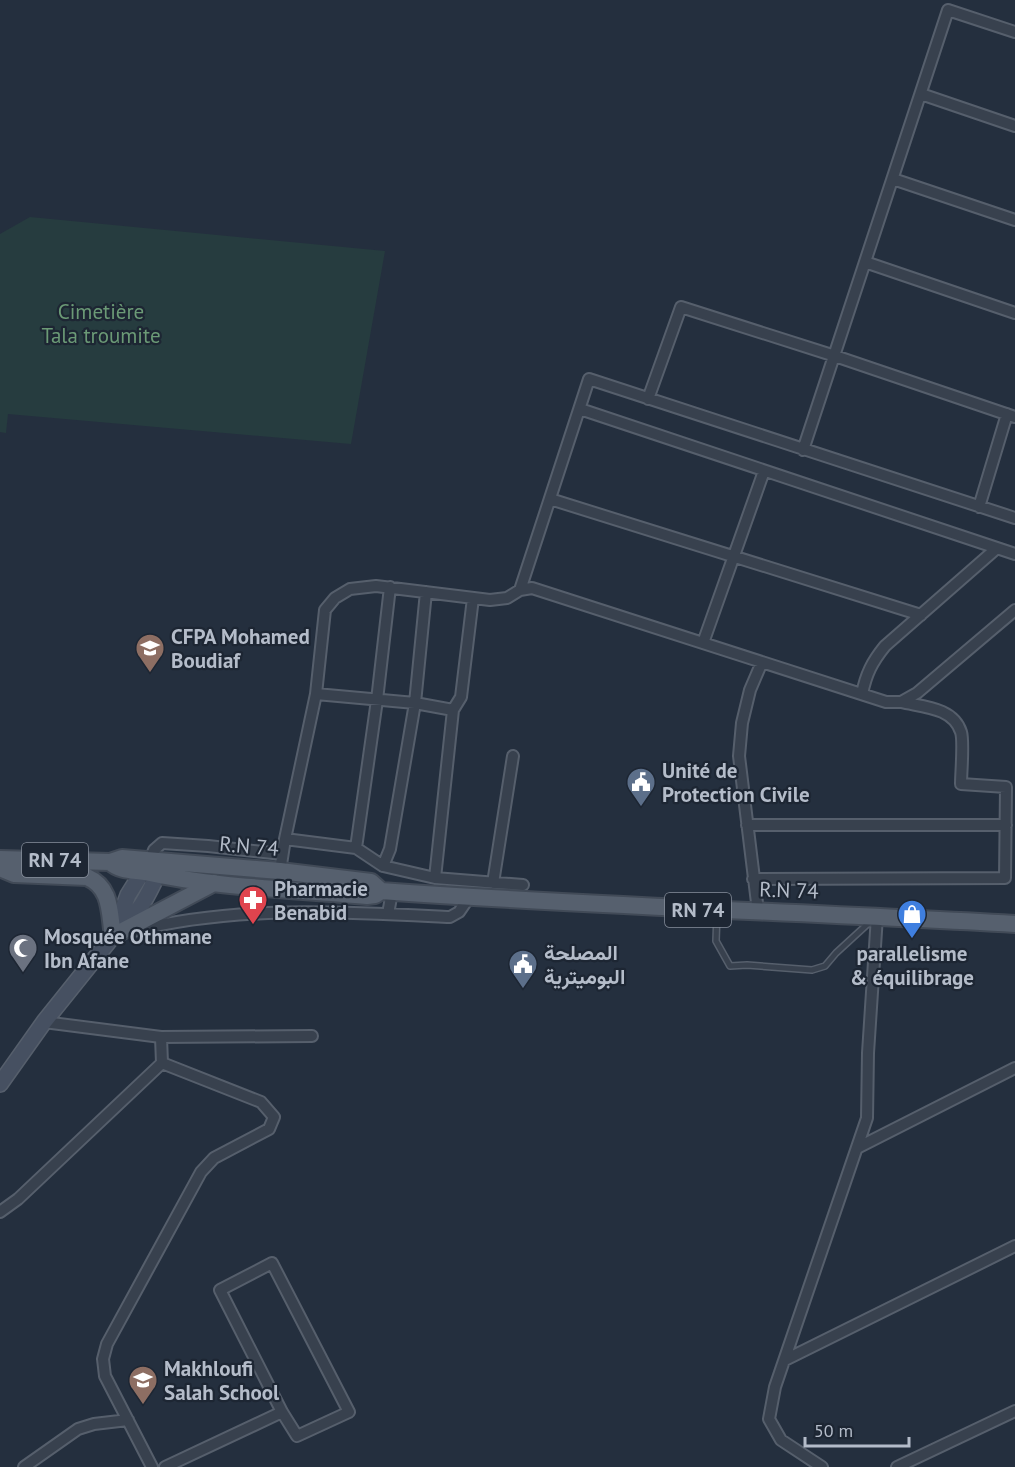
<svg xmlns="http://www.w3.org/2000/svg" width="1015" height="1467" viewBox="0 0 1015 1467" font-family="'PT Sans',Vazirmatn,sans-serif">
<rect width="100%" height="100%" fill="#242f3e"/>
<path fill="#263c3f" d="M30 217 385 251 351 444 8 414 6 433 0 432V234Z"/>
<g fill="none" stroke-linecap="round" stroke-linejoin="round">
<g stroke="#565f6c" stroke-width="8">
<path id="lane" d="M717 913 716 941 730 966 747 965 812 970 825 966 836 953 872 920"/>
</g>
<g stroke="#565f6c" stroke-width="14">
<path id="street" d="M921 94 1015 126
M893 179 1015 220
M865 262 1015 313
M648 399 681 307 835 356 1015 417
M580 409 1015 554
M803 450 948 10 1015 32
M550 499 921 615
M979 507 1007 414
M520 590 589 379 1015 518
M703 643 764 471
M316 694 415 703 453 710
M862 694C866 674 872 662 885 646L997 548
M747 825H1006
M285 839 356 848 383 866 390 849 415 703 426 592
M356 848 377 700 390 587
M150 860 154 850 162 843 208 846 282 854
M383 866 435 878 523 885
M280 871 285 839 316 694 325 610 335 598 350 589 376 586 490 600 507 598 520 590 532 588 886 702H901L917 693 1015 610
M435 878 453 710 461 697 473 598
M753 879 1005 878 1006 787 961 784C961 773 964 741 961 732 953 707 922 707 901 702
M493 883 513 756
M758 911 739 756 742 723 750 690 762 662
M388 914 392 892
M134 931C237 905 345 912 450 917L459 912 470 896
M161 1037 312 1036
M859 1147 1015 1068
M0 1212 18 1199 162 1063 161 1037 44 1022
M272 1263 349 1412 297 1436 282 1412 220 1290Z
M785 1360 1015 1246
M24 1467 78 1429 94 1424 128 1420
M152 1467 105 1376 103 1359 107 1344 201 1172 214 1158 269 1129 274 1117 261 1102 162 1063
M165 1467 282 1412
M822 1467 781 1440 769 1419 775 1387 867 1118 868 1053 877 916
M897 1467 1015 1411"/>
</g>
<g stroke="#565f6c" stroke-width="18">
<path id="secondary" d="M148 863 128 895 113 936C142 911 147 897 163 863
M0 1084 44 1022 113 936"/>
</g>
<g stroke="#414a57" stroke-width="20">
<path id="primary" d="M0 859 110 862
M0 868 14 874 87 877C112 888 109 912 113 936L214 883
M381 891 371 882 280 871 122 858 110 862C120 871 132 870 145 872 217 888 293 889 367 896L375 895 381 891C592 906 804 912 1015 924"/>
</g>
<use href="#lane" stroke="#38414e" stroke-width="5"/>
<use href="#street" stroke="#38414e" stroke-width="10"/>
<use href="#secondary" stroke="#465061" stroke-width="15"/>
<use href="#primary" stroke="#56606e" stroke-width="16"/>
</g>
<defs>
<g id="university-pin" transform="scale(1.5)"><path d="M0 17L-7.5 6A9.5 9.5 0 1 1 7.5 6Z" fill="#8d6e63" stroke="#1d2633"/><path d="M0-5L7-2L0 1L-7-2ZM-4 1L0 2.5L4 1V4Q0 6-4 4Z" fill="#fff"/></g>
<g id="civic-pin" transform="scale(1.5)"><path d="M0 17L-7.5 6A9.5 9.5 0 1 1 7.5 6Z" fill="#5c6f8a" stroke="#1d2633"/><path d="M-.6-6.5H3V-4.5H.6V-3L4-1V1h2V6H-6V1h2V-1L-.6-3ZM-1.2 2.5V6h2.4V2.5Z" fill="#fff"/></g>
<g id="pharmacy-pin" transform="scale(1.5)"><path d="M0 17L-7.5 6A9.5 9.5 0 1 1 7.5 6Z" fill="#e0444e" stroke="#1d2633"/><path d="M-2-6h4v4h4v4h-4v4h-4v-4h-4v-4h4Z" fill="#fff"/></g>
<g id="shop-pin" transform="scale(1.5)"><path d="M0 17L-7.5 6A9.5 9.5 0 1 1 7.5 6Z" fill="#3f7fe0" stroke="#1d2633"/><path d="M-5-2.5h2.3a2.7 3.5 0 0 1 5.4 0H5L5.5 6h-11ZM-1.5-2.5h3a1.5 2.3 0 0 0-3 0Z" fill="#fff"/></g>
<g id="mosque-pin" transform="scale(1.5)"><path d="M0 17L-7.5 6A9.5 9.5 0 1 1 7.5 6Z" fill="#6b7280" stroke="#1d2633"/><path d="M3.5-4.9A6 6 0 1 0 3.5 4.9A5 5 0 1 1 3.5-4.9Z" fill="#fff"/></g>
<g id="school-pin" transform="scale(1.5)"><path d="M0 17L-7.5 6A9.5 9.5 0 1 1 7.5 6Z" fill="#8d6e63" stroke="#1d2633"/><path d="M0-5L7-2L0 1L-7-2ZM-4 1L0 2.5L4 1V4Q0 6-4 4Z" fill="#fff"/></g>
</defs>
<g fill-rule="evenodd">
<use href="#university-pin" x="150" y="648"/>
<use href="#civic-pin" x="641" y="782"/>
<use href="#pharmacy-pin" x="253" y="900"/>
<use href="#shop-pin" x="912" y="914"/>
<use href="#mosque-pin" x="23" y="948"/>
<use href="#civic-pin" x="523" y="964"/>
<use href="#school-pin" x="143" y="1380"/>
</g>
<g text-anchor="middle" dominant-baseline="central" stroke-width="4.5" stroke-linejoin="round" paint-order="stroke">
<g fill="#1d2633" stroke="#878f9c" stroke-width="1.5">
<rect x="22" y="843" width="66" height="34" rx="4.5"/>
<rect x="665" y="893" width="66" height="34" rx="4.5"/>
</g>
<g font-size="20" font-weight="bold" fill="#b4bcc9">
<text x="55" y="860">RN 74</text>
<text x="698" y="910">RN 74</text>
</g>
<g font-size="21" fill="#6b9a76" stroke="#1d2633">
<text x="101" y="311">Cimetière<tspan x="101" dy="24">Tala troumite</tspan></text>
</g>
<g font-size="21" font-weight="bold" fill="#b4bcc9" stroke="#1d2633" text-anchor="start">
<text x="171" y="636">CFPA Mohamed<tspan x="171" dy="24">Boudiaf</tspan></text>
<text x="662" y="770">Unité de<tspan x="662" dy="24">Protection Civile</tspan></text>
<text x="274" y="888">Pharmacie<tspan x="274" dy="24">Benabid</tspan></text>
<text x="44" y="936">Mosquée Othmane<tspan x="44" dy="24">Ibn Afane</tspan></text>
<text x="544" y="952">المصلحة<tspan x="544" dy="24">البوميترية</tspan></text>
<text x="912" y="953" text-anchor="middle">parallelisme<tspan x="912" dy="24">&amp; équilibrage</tspan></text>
<text x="164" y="1368">Makhloufi<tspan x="164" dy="24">Salah School</tspan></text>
</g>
<g font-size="21" fill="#b4bcc9" stroke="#1d2633">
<text transform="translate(249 846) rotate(5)">R.N 74</text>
<text transform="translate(789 890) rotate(2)">R.N 74</text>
</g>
</g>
<path d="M805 1437v9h104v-9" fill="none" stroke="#b4bcc9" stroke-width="3"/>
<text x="814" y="1437" font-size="18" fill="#b4bcc9" stroke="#1d2633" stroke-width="4.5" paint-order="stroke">50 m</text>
</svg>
